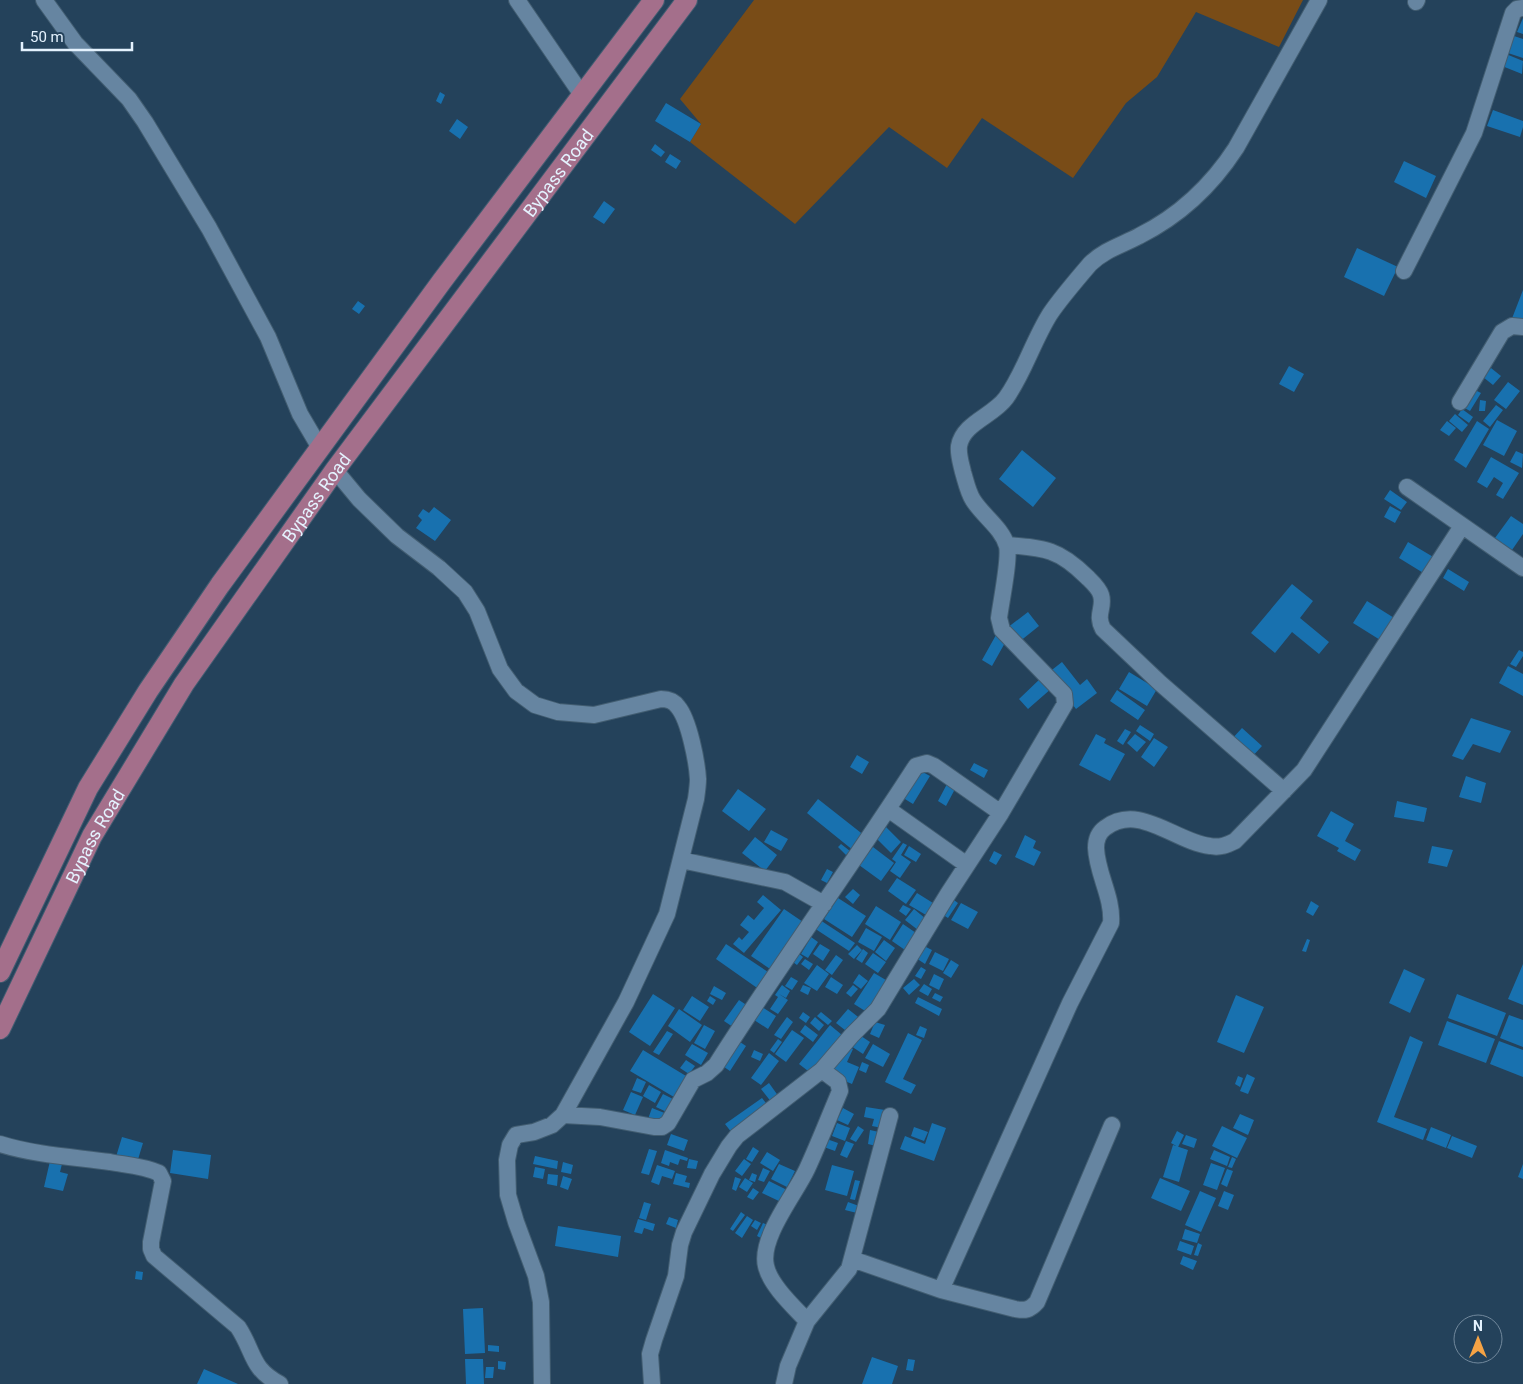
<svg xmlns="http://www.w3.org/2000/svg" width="1523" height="1384" viewBox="0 0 1523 1384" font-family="Roboto,sans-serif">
<rect width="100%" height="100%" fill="#24425b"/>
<path fill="#794c17" d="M754 0H1303L1279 47 1196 12 1157 77 1126 103 1073 178 982 118 947 168 889 127 795 224 690 142 701 124 680 99Z"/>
<path fill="#1871af" d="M1523 18V34L1517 32Z
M1514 36 1523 39V58L1508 53Z
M1506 54 1523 61 1522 74 1502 66Z
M440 92 445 95 441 104 436 101Z
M666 103 701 124 690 142 655 121Z
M1493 110 1523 121V127L1520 137 1487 126Z
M457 119 468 127 460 139 449 131Z
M655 144 665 152 661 157 651 150Z
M670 154 681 161 676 169 665 162Z
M1404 161 1436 176 1426 198 1394 182Z
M604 201 615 209 604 224 593 217Z
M1357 248 1398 267 1384 296 1344 277Z
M1523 290V321H1511Z
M358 301 365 306 359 314 352 309Z
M1289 366 1304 374 1294 392 1279 384Z
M1491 368 1501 376 1493 385 1483 377Z
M1508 382 1520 391 1506 409 1494 400Z
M1473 389 1481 393 1470 411 1463 407Z
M1480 400 1486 401 1485 411H1479Z
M1496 405 1503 410 1490 427 1483 421Z
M1462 409 1473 417 1469 423 1458 415Z
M1455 414 1468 425 1462 432 1449 421Z
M1497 420 1517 431 1504 456 1483 445Z
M1447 421 1456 428 1449 436 1440 430Z
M1477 421 1489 429 1466 468 1454 460Z
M1022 450 1056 478 1033 507 999 479Z
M1516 451 1523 454 1522 468 1510 462Z
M1491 457 1519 473 1503 499 1496 495 1503 483 1494 477 1487 488 1477 482Z
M1390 490 1407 502 1401 510 1384 499Z
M1390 506 1401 512 1395 523 1384 517Z
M434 507 451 520 435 541 416 528 422 520 418 516 423 509 429 513Z
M1511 516 1523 524V534L1512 550 1495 538Z
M1408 542 1435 558 1425 574 1399 558Z
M1448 569 1469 582 1464 591 1443 578Z
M1292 584 1313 601 1300 618 1329 642 1319 654 1292 632 1275 653 1251 633Z
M1367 601 1399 621 1385 643 1353 623Z
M1028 612 1039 626 1019 642 1007 628Z
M996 635 1006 641 992 666 982 660Z
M1519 650 1523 652V656L1516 667 1510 664Z
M1062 662 1080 685 1087 679 1097 693 1076 709 1048 673Z
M1508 666 1523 674V696L1499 683Z
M1129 672 1157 689 1147 706 1119 689Z
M1042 677 1052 688 1028 709 1019 699Z
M1117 690 1145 710 1138 720 1110 701Z
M1471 718 1511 731 1500 753 1473 744 1463 760 1452 756Z
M1140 725 1154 734 1150 741 1136 731Z
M1242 728 1262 746 1250 759 1230 741Z
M1125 729 1131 732 1123 745 1117 741Z
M1096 734 1106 739 1104 743 1125 754 1110 781 1079 765Z
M1135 734 1146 742 1137 752 1127 743Z
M1154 738 1168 747 1154 767 1141 757Z
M857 755 869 762 862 774 850 767Z
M974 763 988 770 984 778 970 770Z
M917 769 930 776 913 804 900 796Z
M1466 776 1486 783 1481 803 1459 797Z
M947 784 955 789 946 806 938 801Z
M738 789 766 809 749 831 722 811Z
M818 799 865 836 854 851 807 813Z
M1397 801 1427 808 1424 822 1394 817Z
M1331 811 1354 824 1345 841 1361 850 1355 861 1337 851 1339 848 1317 836Z
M886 827 901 842 891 853 875 837Z
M771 830 788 839 781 851 764 842Z
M1025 835 1036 841 1033 848 1041 852 1034 866 1015 857Z
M755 837 777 855 765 871 742 853Z
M903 843 907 845 901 855 911 862 900 878 890 871 896 862 892 859Z
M841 844 850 851 846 855 838 847Z
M909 846 921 854 916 862 904 855Z
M1432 846 1453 850 1447 867 1428 863Z
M873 847 894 863 881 881 859 865Z
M994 851 1002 855 996 865 989 861Z
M827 869 833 872 827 883 821 880Z
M897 878 916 890 906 904 888 891Z
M853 889 860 895 853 904 845 897Z
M917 893 933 903 926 915 909 905Z
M763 895 781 910 744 953 733 944 739 937 742 940 749 932 740 925 748 915 754 920 764 908 757 902Z
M838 898 866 916 852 937 824 919Z
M951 898 958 903 948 918 940 913Z
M1311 901 1319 906 1313 916 1306 912Z
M961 903 978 912 968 929 951 920Z
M903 905 911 909 906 916 899 911Z
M876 906 901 922 890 940 865 924Z
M784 909 806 924 773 971 751 956Z
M914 909 926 919 918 930 905 920Z
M820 920 855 943 849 951 814 928Z
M903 924 916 933 905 950 892 941Z
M866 928 882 937 874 951 858 942Z
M811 937 818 942 808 958 801 954Z
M1307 939 1310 940 1306 952 1302 951Z
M884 940 895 948 886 961 875 952Z
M726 944 771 974 760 990 716 959Z
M820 944 830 950 823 961 813 954Z
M857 945 862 950 854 959 848 954Z
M922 945 932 950 925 964 916 958Z
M863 949 868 953 862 963 856 959Z
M797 952 803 957 797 965 790 960Z
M935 952 949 959 943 971 929 964Z
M873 953 886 962 878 973 865 964Z
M836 955 843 960 832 975 825 970Z
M805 959 813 964 809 970 801 964Z
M951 960 959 965 951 978 943 973Z
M1523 964V1005L1508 999Z
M817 965 829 974 817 991 804 983Z
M921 967 926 970 921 979 915 976Z
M1404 969 1425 979 1410 1013 1389 1003Z
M874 973 891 983 870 1014 854 1004Z
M859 974 868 981 861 989 853 983Z
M934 974 944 979 939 990 929 985Z
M791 977 798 981 792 990 785 986Z
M831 977 843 985 837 994 825 987Z
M914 979 920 985 909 995 903 988Z
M924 984 932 989 928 996 919 991Z
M782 985 790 991 786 998 779 994 788 1000 778 1014 770 1009 778 997 775 995Z
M803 985 811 988 808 995 800 991Z
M853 985 858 989 851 997 846 993Z
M714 986 726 993 722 1000 710 994Z
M935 993 943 997 940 1002 932 998Z
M653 994 675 1008 650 1046 629 1032Z
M1457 994 1506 1013 1497 1036 1448 1018Z
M1236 995 1264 1007 1244 1053 1217 1042Z
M692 996 709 1007 700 1021 683 1010Z
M710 996 716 1000 713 1005 707 1001Z
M918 997 942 1009 939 1016 915 1003Z
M739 1000 748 1006 733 1027 724 1021Z
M759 1005 776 1016 768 1029 751 1018Z
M679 1009 702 1025 690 1042 668 1026Z
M848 1009 862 1020 850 1034 836 1023Z
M803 1012 810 1017 806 1023 799 1018Z
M821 1012 832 1021 828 1025 817 1016Z
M1509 1015 1523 1020V1047L1500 1038Z
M787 1017 793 1022 781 1039 774 1035Z
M815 1017 824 1025 819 1031 810 1023Z
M1447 1021 1495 1039 1486 1063 1438 1045Z
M875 1022 885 1025 879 1038 870 1034Z
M704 1025 715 1031 705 1049 694 1043Z
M805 1025 818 1035 813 1042 800 1032Z
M830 1025 842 1035 812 1074 799 1064Z
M920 1026 927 1029 924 1038 916 1035Z
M792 1030 804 1038 786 1062 775 1054Z
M667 1031 673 1034 659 1055 653 1052Z
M908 1033 922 1040 903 1079 916 1085 911 1094 885 1082Z
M858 1034 870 1042 863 1054 851 1046Z
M1410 1036 1423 1042 1394 1117 1427 1129 1423 1140 1377 1122Z
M778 1039 782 1042 774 1053 770 1050Z
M1499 1041 1523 1050V1077L1490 1064Z
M740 1042 746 1046 730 1071 724 1067Z
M692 1044 708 1053 701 1065 685 1055Z
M873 1044 890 1054 883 1067 865 1058Z
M845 1045 853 1049 847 1062 859 1067 852 1084 828 1074Z
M643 1050 691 1079 679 1100 630 1071Z
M754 1050 763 1054 760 1061 751 1057Z
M769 1053 779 1061 761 1085 751 1078Z
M686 1060 695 1066 689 1074 680 1068Z
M862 1062 869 1065 866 1073 859 1070Z
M1247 1074 1255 1078 1248 1094 1240 1091Z
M1238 1076 1243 1078 1240 1087 1235 1084Z
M637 1078 646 1082 641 1093 632 1090Z
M769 1083 779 1097 772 1103 761 1089Z
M649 1085 661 1092 655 1103 643 1096Z
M631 1092 643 1097 635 1115 623 1110Z
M663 1094 677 1101 671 1114 656 1107Z
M762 1098 769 1107 732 1133 725 1124Z
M866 1107 885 1110 882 1128 872 1126 874 1119 864 1117Z
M652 1108 667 1114 663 1124 648 1119Z
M843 1108 854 1114 848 1125 837 1120Z
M1240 1114 1254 1120 1248 1135 1233 1128Z
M837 1123 850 1128 845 1141 832 1136Z
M932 1123 946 1128 934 1161 900 1149 905 1136 925 1144Z
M858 1126 864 1130 856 1142 850 1139Z
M1222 1126 1247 1138 1237 1158 1212 1146Z
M914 1127 928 1132 924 1141 911 1136Z
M1431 1127 1451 1135 1446 1148 1426 1140Z
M870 1130 879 1132 876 1146 868 1144Z
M1177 1131 1184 1135 1178 1147 1171 1143Z
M671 1134 688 1140 684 1151 667 1145Z
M1186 1135 1197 1139 1194 1148 1182 1144Z
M1452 1136 1477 1146 1472 1158 1447 1148Z
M122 1137 143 1143 136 1166 115 1160Z
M824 1138 838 1143 835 1151 821 1146Z
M846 1141 854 1144 847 1158 840 1155Z
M1173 1145 1188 1150 1179 1182 1163 1177Z
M753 1147 759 1151 752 1162 746 1159Z
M649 1149 657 1151 649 1175 641 1173Z
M173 1150 211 1155 208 1179 170 1173Z
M665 1150 688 1158 687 1161 680 1159 678 1165 670 1162 669 1166 661 1163Z
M1214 1150 1230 1157 1227 1166 1210 1159Z
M767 1152 780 1160 773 1171 760 1163Z
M535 1156 558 1161 557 1169 533 1164Z
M1232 1157 1236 1159 1232 1168 1228 1167Z
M689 1159 698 1161 696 1169 687 1168Z
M744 1159 751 1164 742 1176 735 1171Z
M50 1161 62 1164 60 1172 68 1174 63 1191 44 1187Z
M563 1162 573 1165 571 1174 561 1172Z
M1211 1163 1225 1168 1217 1190 1203 1185Z
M779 1164 795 1171 787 1187 771 1179Z
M1523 1164V1179L1518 1177Z
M657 1165 675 1171 672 1179 662 1176 659 1185 651 1182Z
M832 1165 854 1171 847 1196 825 1190Z
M535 1167 545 1169 543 1179 533 1177Z
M763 1168 770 1171 764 1182 758 1180Z
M1227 1169 1233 1171 1227 1187 1221 1184Z
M676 1173 687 1176 685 1182 690 1183 689 1188 673 1184Z
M752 1173 757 1175 755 1182 749 1180Z
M548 1174 558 1175 557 1186 547 1184Z
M563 1176 572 1179 568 1190 560 1187Z
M735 1177 741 1179 736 1191 732 1189Z
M745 1178 753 1183 747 1192 739 1187Z
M1160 1178 1190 1191 1181 1211 1151 1198Z
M855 1180 860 1181 855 1200 850 1199Z
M769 1181 787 1190 781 1202 762 1193Z
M753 1188 759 1192 753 1200 747 1197Z
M1200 1191 1216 1198 1201 1232 1185 1225Z
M1224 1191 1234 1195 1228 1210 1218 1206Z
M644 1202 651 1204 646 1220 639 1218Z
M848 1202 859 1206 857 1213 845 1210Z
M741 1212 745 1215 733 1231 730 1229Z
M747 1216 753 1220 742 1238 735 1233Z
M669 1217 678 1220 676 1228 666 1224Z
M638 1219 655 1224 653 1231 644 1228 642 1234 634 1232Z
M755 1220 761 1223 757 1230 751 1226Z
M763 1223 774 1228 767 1241 757 1236Z
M558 1226 621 1236 618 1257 555 1246Z
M1185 1229 1200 1234 1197 1243 1182 1239Z
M1180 1241 1194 1246 1191 1255 1177 1250Z
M1198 1243 1202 1245 1198 1256 1194 1255Z
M1183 1256 1197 1261 1193 1270 1180 1264Z
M136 1271 143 1272 142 1280 135 1279Z
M483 1308 485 1353 465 1354 463 1309Z
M488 1345 499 1346V1352L488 1351Z
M872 1357 898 1366 892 1384H862Z
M465 1359H483L484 1384H466Z
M908 1359 915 1360 913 1371 906 1370Z
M498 1361 506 1362 505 1370 498 1369Z
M486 1367H494L493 1378H485Z
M204 1369 238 1384H197Z"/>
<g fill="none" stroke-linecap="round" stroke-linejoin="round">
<g stroke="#425d71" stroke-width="18">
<path id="minor" d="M44 0 75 43 129 99 145 122 209 228 268 337 300 414 320 448
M517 0 582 95
M1416 2 1417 0
M1404 271 1474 133 1513 13 1517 9 1523 8
M1460 402 1502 332 1512 326 1523 327
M335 470 359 499 397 536 439 568 465 592 477 611 500 669 516 691 535 705 558 712 594 715 661 699C668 699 674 701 678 707 689 720 697 762 698 779 698 785 697 792 696 799L667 914 626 1002 563 1115 552 1125 534 1132 516 1135 510 1145 507 1160 508 1195 516 1222 536 1276 541 1302 542 1384
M1407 487 1523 568
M1007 545C1045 548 1059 549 1087 577 1092 582 1099 588 1101 595 1105 608 1095 614 1103 629L1160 683 1284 791
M888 809 967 865
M681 860 785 882 824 904
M563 1115 600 1117 654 1127H662L668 1123 693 1080 707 1073 716 1065C780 964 851 867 916 766L927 763 934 766 1001 813
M0 1144C35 1155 73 1157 110 1162 126 1165 144 1166 159 1173L163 1181 151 1242V1249L154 1256 238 1327C255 1353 250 1368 280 1384
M852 1259 941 1290 1015 1309C1025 1311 1030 1310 1037 1302L1112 1125
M941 1290 1070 1003 1111 923C1113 897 1097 874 1096 848 1096 840 1098 833 1105 828 1139 802 1175 842 1210 846 1220 848 1227 845 1235 841L1304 770 1462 526
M807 1321C794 1307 770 1285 766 1266 759 1238 796 1193 807 1169 819 1143 829 1117 840 1091L838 1082 822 1070
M652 1384 650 1354 654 1340 676 1276 680 1245 684 1232 712 1174 729 1146 737 1136 822 1070 852 1035 878 1009 948 894 1001 813 1065 704 1064 694 1002 630 999 618C1001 602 1010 559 1007 546 1002 528 983 516 973 500 968 492 966 482 963 472 961 463 958 455 959 446 963 423 993 416 1006 398 1024 373 1033 341 1050 314 1060 299 1078 278 1090 264 1104 250 1122 245 1139 236 1179 216 1212 185 1236 148L1319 0
M784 1384 788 1366 807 1321 849 1269 890 1116"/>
</g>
<g stroke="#425d71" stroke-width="22">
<g id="major">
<path d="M0 972 88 788 148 691 220 585 442 281 654 0"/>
<path id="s1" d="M0 1029 92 836 184 684 335 470 687 0"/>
</g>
</g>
<use href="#minor" stroke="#6685a1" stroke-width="16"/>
<use href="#major" stroke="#a46f8b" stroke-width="20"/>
</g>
<g text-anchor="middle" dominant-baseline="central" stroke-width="4" stroke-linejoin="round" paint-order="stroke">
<g font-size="18" fill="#e4f2fe" stroke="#24425b">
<text stroke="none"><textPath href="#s1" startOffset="1025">Bypass Road</textPath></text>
<text stroke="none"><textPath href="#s1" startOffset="620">Bypass Road</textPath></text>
<text stroke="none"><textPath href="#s1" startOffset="215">Bypass Road</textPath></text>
</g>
</g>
<g transform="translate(1478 1339)"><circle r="24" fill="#24425b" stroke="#71889c"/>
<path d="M0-4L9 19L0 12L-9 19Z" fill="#f5a345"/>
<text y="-8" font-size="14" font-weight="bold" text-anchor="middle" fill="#e4f2fe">N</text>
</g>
<path d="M22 42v8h110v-8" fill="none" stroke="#e4f2fe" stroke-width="2.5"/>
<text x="30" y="42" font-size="15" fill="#e4f2fe" stroke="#24425b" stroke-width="4" paint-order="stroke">50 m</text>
</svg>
